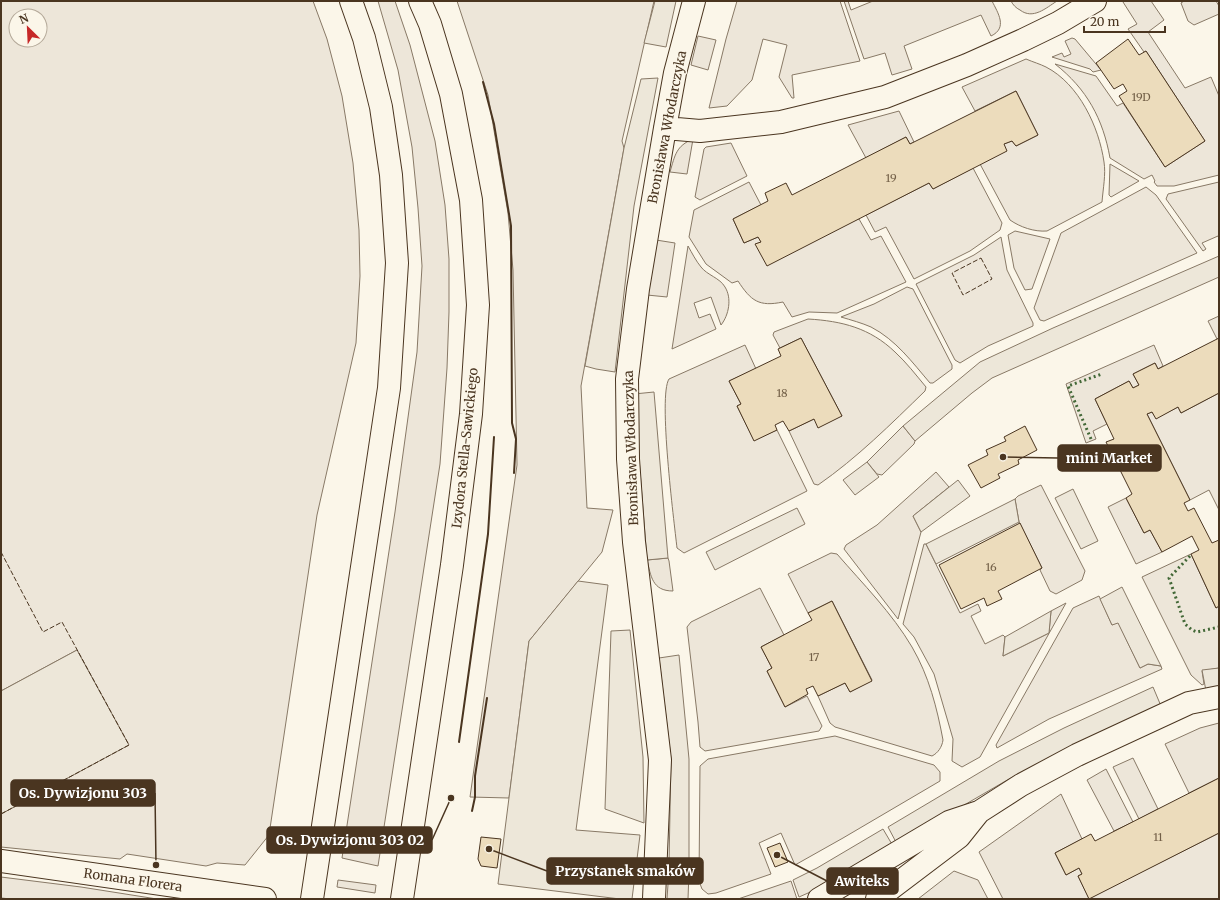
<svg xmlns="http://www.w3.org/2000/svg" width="1220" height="900" viewBox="0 0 1220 900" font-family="Merriweather,serif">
<rect width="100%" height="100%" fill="#fbf6e9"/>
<path fill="#ede6d9" stroke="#887966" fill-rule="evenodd" d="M1 1H313L327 39 342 96 353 163 359 230 360 276 356 343 317 515 269 835 245 865 217 863 206 866 127 854 120 859 1 847V814L128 745 77 650 1 691ZM16 16H40V40H16Z
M378 1H395L410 45 435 141 445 205 449 259V312L447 368 440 464 378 866 342 858 395 512 417 352 422 266 418 208 412 147 398 70Z
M457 1H654L622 141 624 148 581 386 587 508 613 510 602 552 529 641 509 798 470 797 517 465 513 270 508 213 488 95Z
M737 1H840L860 61 792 75 794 98H792L779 77 787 45 763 39 752 80 727 106 709 108 726 39Z
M844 1H848L851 10 873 1H992C998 13 1008 28 991 36L981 15 904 46 912 69 892 75 885 53 864 59Z
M1011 1H1057C1046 8 1033 20 1020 10 1016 8 1013 5 1011 1Z
M1125 1H1151L1164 20 1148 32 1185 88 1211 77 1219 96V175L1174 186H1157L1154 182 1155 181 1152 175 1144 179 1110 158C1103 119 1087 89 1055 64L1096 76 1117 106 1123 103 1165 167 1205 141 1146 51 1144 52 1128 29 1137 24 1123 2Z
M1184 1H1216L1219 6V14L1194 25 1188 21 1181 3Z
M698 36 716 40 708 70 691 65Z
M1072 38 1075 39 1101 70 1093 72 1090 69 1052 57 1062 53 1064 57 1071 54 1065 41Z
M1026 59C1033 62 1040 64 1046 67 1079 84 1099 127 1104 162 1106 174 1103 189 1102 202L1047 231C1034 232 1020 227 1010 220L980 164 1004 144 1012 141 1016 146 1038 135 1016 91 975 111 962 87Z
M899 111 914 142 910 144 906 137 866 158 848 125Z
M693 139 687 174 670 172C675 155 676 146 693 139Z
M731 143 747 176 700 200 695 197 704 149 706 147Z
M1110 164 1139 181 1111 197 1109 195Z
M973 168 1002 223 1000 230 970 251 914 279 886 227 875 232 866 215 929 183 933 189Z
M749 182 761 205 733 219 744 243 758 237 761 242 756 244 859 219 871 240 881 236 906 282 837 313 809 312 792 317 783 302C759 307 751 301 738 281L732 283 706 264 689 237 694 210Z
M1219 182V238L1218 236 1202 243 1206 249 1203 251 1166 199 1168 194Z
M1146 187 1156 195 1197 253 1044 321 1040 320 1034 308 1061 233Z
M1015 231 1050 239 1032 289 1025 290 1014 268 1008 235Z
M1001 237 1007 270 1033 323V326L988 346 960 363 955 360 916 284 974 255Z
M656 240 675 243 667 297 647 295Z
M688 246C692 253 696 261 701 267 707 275 720 278 725 287 732 298 729 315 721 325L711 297 694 303 699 318 710 314 716 329 672 349Z
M907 287 913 289 952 365V369L933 383H930C912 362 896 340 871 327 862 323 851 320 841 317L874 304Z
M1219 316V338L1217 339 1208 321Z
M808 319C842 321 870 328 895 352 906 362 916 375 926 387L925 391C891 424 857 458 818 485L814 484 789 431 814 419 842 416 801 338 780 348 773 335 774 332Z
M745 345 756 369 729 381 741 404 737 406 754 440 777 430 807 491 684 553 677 548C674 521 658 396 669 379Z
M1154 345 1163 366 1158 369 1155 363 1133 374 1139 385 1133 388 1129 381 1095 399 1107 424 1093 431 1096 439 1086 443 1066 384Z
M1219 393V510L1209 490 1190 500 1147 414 1152 412 1156 418 1178 407 1181 413Z
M903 426 915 441 914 444 882 475 877 474 867 462Z
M936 472 949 487 913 516 921 532 898 619 844 549 846 545 877 525Z
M1041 485 1085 571 1082 580 1056 594 1050 591 1040 570 1042 568 1019 522 1015 499 1018 496Z
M1126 498 1144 533 1150 530 1162 552 1136 564 1108 507Z
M924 544H926L960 613 978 604 981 611 971 616 985 644 1003 635 1005 637 1003 656 1049 633 1051 611 1066 603 980 757 962 767 952 761 953 739 934 674 914 637 903 624Z
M831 553 837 554C863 584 892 613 912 647 929 676 937 708 943 740 942 747 938 753 932 756L835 727 830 723 818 696 845 683 850 692 872 680 832 601 808 613 788 574Z
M1191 554 1216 608 1219 606V668L1202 671 1204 684 1202 685 1191 675 1142 577Z
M668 558 669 561 673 591C652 591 651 576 647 560Z
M760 588 784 635 761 647 772 668 767 671 785 707 807 696 822 726 819 731 705 751 700 747 698 722 687 627 691 622Z
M1099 596 1112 625 1118 622 1140 668 1148 664 1161 666 1162 669 1049 719 997 748 996 745 1073 608Z
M1219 723V778L1189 793 1165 744 1200 728Z
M835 736 934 765 940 772V781L843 838 795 865 781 833 759 843 771 874 716 893 708 894 702 889 699 881 700 766 708 759Z
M1133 758 1158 809 1139 819 1113 767Z
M1106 769 1133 822 1114 831 1087 780Z
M1061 794 1082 839 1055 853 1066 875 1079 868 1082 874 1078 876 1089 898 1219 833V899H1003L979 852Z
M669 870 689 871 688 899H667Z
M954 871 978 880 988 899H918Z
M1 877 81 887 157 899H11L1 898Z
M338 880 376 885 375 893 337 887Z
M791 881 797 899H738Z"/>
<path fill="#ede7d9" stroke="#887966" d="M655 1H676L666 47 644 43Z
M658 78 634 206 615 372 596 369 585 366 624 148 641 79Z
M1219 256V277L992 378 972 393 915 441 903 426 980 362 1053 328Z
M654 392 668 558 647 560 634 394Z
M867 462 879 477 855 495 843 480Z
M958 480 970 496 921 532 913 516Z
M1073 489 1098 541 1081 549 1055 498Z
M1015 499 1019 522 936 564 926 544Z
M797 508 805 524 715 570 706 552Z
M578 581 608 585 576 830 640 835 632 899H620L498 884 529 641Z
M1122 587 1161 666 1148 664 1140 668 1118 623 1112 625 1100 599Z
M1051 611 1049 633 1003 656 1005 637Z
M630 630 643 757 644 823 605 809 611 631Z
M77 650 129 745 1 814V691Z
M679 655 689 759V865L669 864 671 759 659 658Z
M1219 668V688L1206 691 1202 670Z
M1153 687 1161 706 1074 746 1009 779 897 844 888 827 999 761 1064 728Z
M883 829 893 846 824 886 799 897 793 880 817 868Z"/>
<path fill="#ecdcbc" stroke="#4a3520" d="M1128 39 1139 55 1146 51 1205 141 1165 167 1119 96 1127 91 1123 84 1114 89 1096 63Z
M1016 91 1038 135 1016 146 1012 141 1004 144 1007 151 933 189 929 183 767 266 755 244 761 242 758 237 744 243 733 219 768 201 765 193 786 183 792 195 906 137 910 144Z
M801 338 842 416 818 428 814 419 789 431 783 421 775 425 777 430 754 441 737 406 741 404 729 381 781 356 778 349Z
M1219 338V393L1181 413 1178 407 1156 419 1152 412 1147 414 1190 500 1184 503 1188 511 1194 508 1212 543 1219 540V606L1216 608 1191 554 1199 550 1192 536 1162 552 1150 530 1144 533 1126 498 1132 494 1106 442 1114 439 1095 399 1129 381 1133 388 1139 385 1133 374 1155 363 1158 369Z
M1025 426 1037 450 1018 460 1019 464 998 474 1000 478 981 488 968 465 988 455 986 450 1006 441 1004 437Z
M1020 523 1042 568 998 591 1002 599 987 606 984 598 961 609 939 565Z
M832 601 872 681 850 692 845 683 818 696 813 686 806 689 808 694 785 707 767 671 772 668 761 647 812 620 808 613Z
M1219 778V833L1089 899 1078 876 1082 874 1079 868 1066 875 1055 853 1091 834 1095 841Z
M481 837 501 839 497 868 481 866 478 859Z
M780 843 788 862 775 867 767 848Z"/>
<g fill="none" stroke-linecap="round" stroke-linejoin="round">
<g stroke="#4a3520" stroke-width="24">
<path id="minor" d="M665 128 700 131 781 122 885 97 967 65 1023 40 1058 23 1095 1
M1 861 265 899
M654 899 660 760 634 542 628 459 627 379 638 289 665 128 675 73 694 1
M819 899 949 822 979 812 1021 785 1077 755 1189 703 1219 697
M877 899 959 837 979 812"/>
</g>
<g stroke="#4a3520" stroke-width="24">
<path id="secondary" d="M312 899 389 388 397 263 391 175 381 107 364 38 351 1
M402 899 452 565 471 414 478 305 471 200 451 94 430 24 420 1"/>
</g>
<use href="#minor" stroke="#fbf6e9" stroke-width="22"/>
<use href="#secondary" stroke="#fbf6e9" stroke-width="22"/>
<path stroke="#436837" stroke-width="3" stroke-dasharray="2 3" stroke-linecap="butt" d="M1091 439 1068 386 1102 374
M1190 556 1169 578 1185 624 1192 630 1197 632 1219 627"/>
<path stroke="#4a3520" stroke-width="1" stroke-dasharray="5 2" stroke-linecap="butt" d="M981 258 992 279 963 295 952 273Z
M1 552 43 632 62 622 129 745 1 814"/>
<path stroke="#4a3520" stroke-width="2" d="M483 82 494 124 511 226 512 423 516 439 514 473
M459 742 488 534 494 437
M472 811 475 797V776L487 698"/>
</g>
<g text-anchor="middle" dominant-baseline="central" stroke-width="3" stroke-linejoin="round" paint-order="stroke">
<g font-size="11" fill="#725f47">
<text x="1141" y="97">19D</text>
<text x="891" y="178">19</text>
<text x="782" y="393">18</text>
<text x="991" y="567">16</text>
<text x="814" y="657">17</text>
<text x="1158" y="837">11</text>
</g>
<g font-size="13" fill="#4a3520" stroke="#fbf6e9">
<text transform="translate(667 127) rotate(-79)">Bronisława Włodarczyka</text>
<text transform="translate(465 448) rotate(-84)">Izydora Stella-Sawickiego</text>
<text transform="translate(631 448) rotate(-92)">Bronisława Włodarczyka</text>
<text transform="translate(133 880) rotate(8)">Romana Florera</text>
</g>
</g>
<path fill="none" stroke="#4a3520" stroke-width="1.5" d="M1003 457L1058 458M156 865L155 793M451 798L432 840M489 849L547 871M777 855L827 881"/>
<g fill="#4a3520" stroke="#fbf6e9" stroke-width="1.5">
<circle cx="1003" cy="457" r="4"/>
<circle cx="156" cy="865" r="4"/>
<circle cx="451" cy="798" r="4"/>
<circle cx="489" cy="849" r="4"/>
<circle cx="777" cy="855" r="4"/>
</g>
<g fill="#4a3520" stroke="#4a3520" stroke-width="1.5">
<rect x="1058" y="445" width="103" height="26" rx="4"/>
<rect x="11" y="780" width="144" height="26" rx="4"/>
<rect x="267" y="827" width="165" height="26" rx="4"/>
<rect x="547" y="858" width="156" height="26" rx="4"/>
<rect x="827" y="868" width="71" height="26" rx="4"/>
</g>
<g font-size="14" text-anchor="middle" font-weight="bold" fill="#fff">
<text x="1109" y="463">mini Market</text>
<text x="83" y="798">Os. Dywizjonu 303</text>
<text x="350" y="845">Os. Dywizjonu 303 02</text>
<text x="625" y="876">Przystanek smaków</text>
<text x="862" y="886">Awiteks</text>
</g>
<rect width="1220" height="900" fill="none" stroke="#4a3520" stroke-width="4"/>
<g transform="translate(28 28) rotate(336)"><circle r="19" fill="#fbf6e9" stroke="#b4a999"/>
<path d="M0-3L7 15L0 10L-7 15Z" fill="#c62828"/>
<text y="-6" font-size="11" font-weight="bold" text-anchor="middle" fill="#4a3520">N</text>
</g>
<path d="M1084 26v6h81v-6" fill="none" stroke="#4a3520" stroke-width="2"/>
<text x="1090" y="26" font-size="12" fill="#4a3520" stroke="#fbf6e9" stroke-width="3" paint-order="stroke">20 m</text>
</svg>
